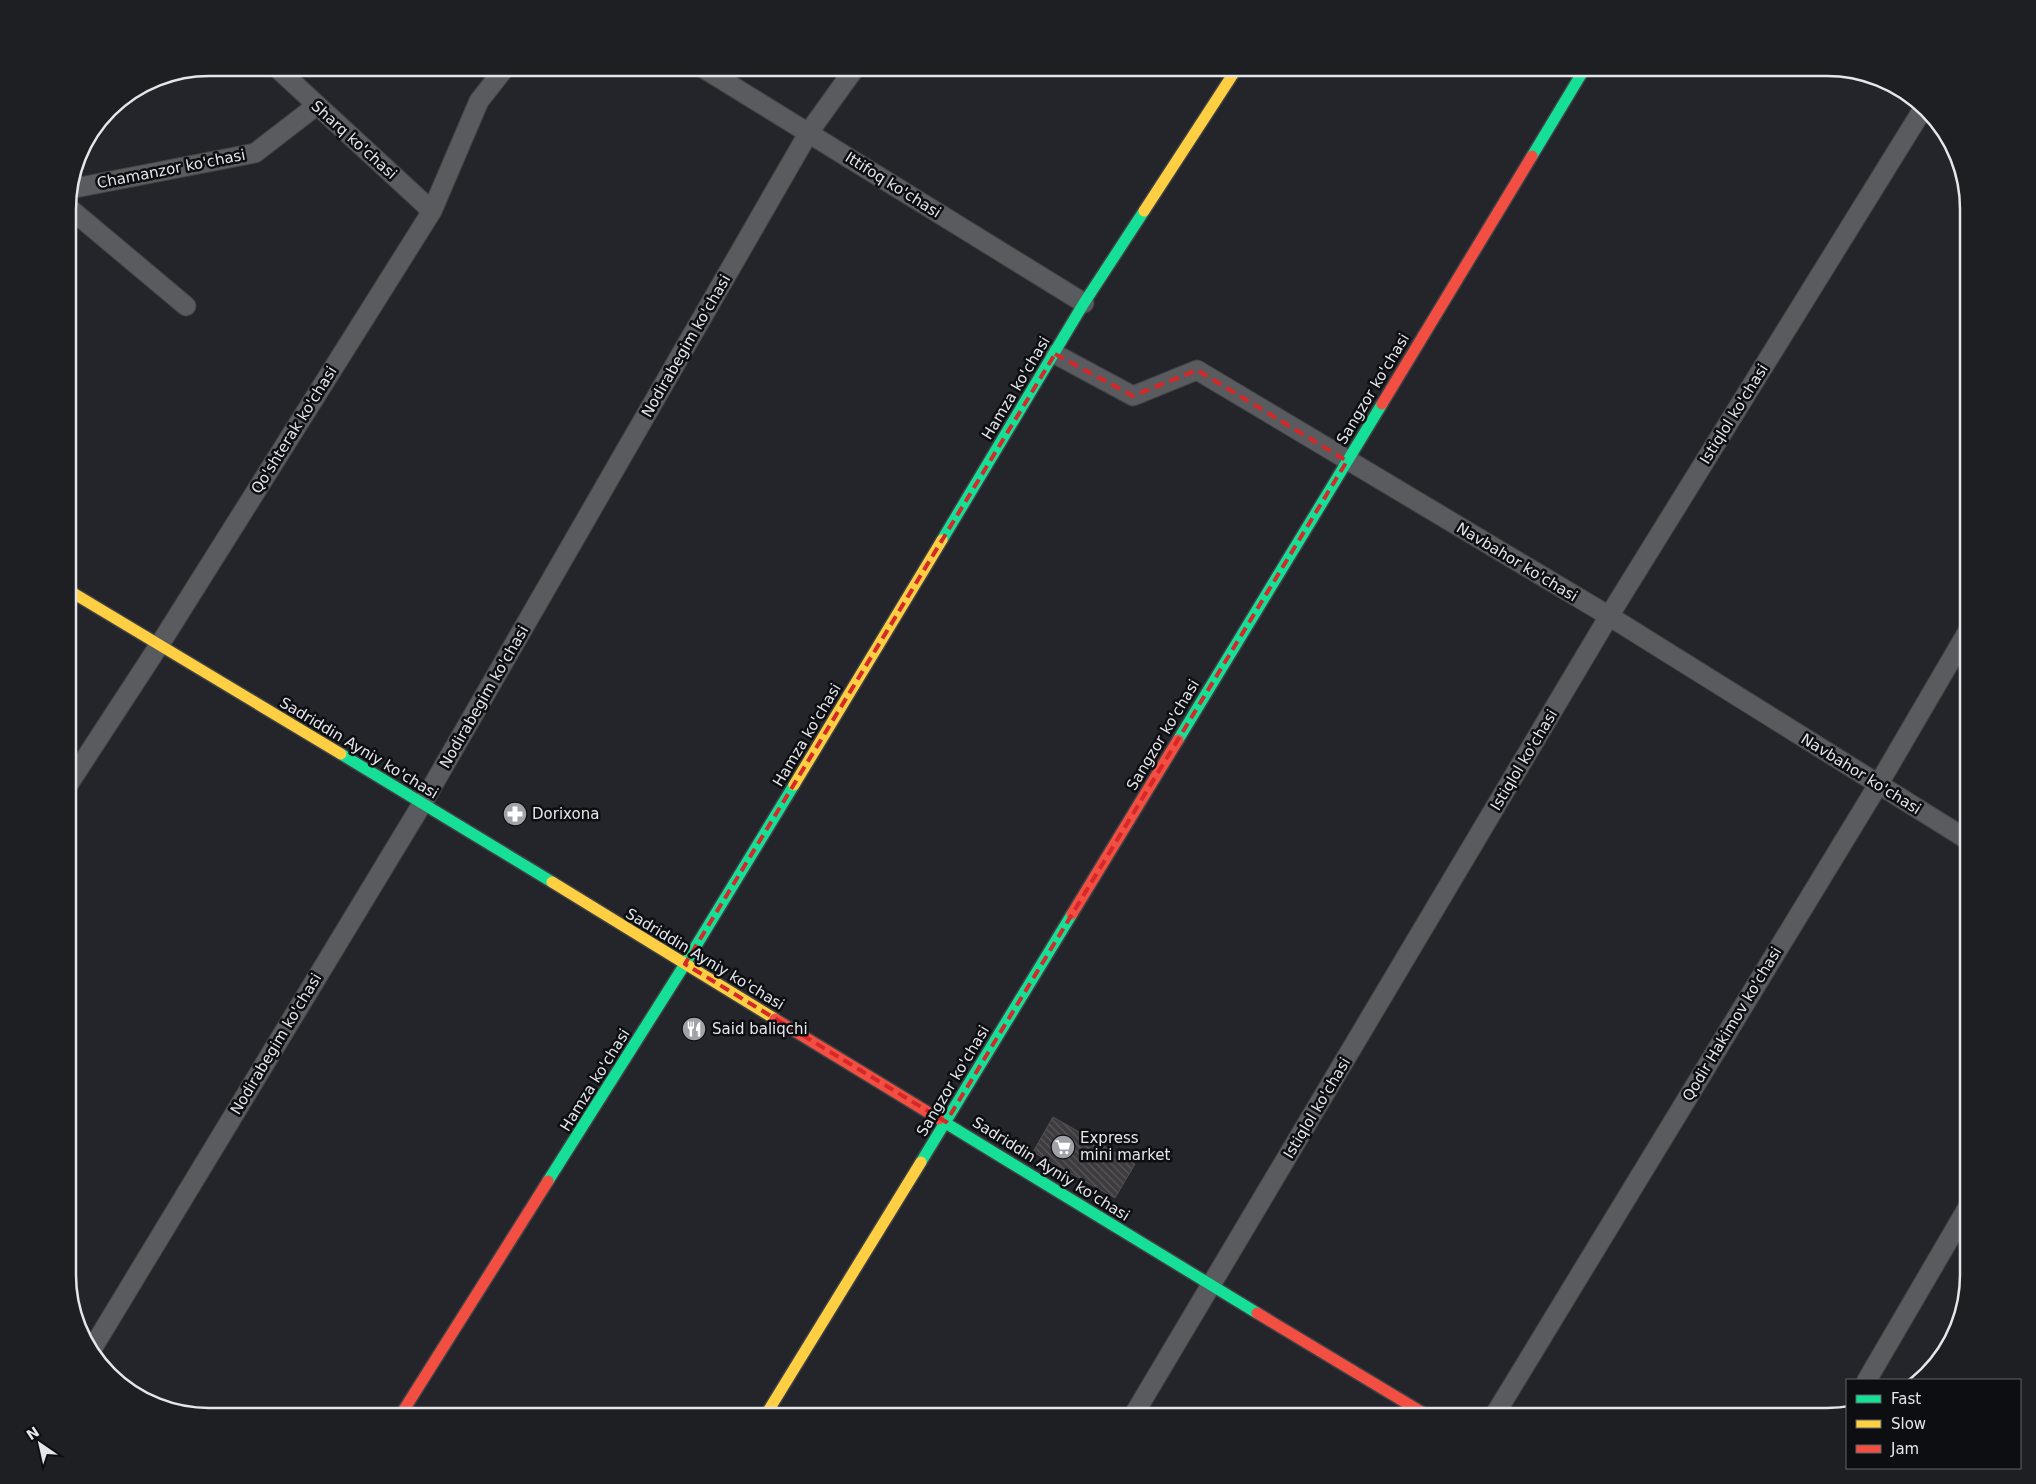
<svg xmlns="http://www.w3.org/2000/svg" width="2036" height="1484" viewBox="0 0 2036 1484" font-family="'DejaVu Sans',sans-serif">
<defs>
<pattern id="building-back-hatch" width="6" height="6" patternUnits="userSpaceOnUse" patternTransform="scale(1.25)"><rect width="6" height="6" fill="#3d3b3d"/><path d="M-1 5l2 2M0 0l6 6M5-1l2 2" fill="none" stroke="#595759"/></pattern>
</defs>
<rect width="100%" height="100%" fill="#24252a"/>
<path fill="url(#building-back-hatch)" stroke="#514f51" d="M1053 1117 1135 1164 1115 1198 1033 1152Z"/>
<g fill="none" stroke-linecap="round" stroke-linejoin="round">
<g stroke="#414245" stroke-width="21">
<path id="street" d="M277 68 432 211
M703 68 1084 303
M70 189 255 153 316 106
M68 207 186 306
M1055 354 1133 396 1197 370 1609 616 1968 840
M68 785 160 644 432 211 479 101 505 68
M92 1349 422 804 809 132 855 68
M1867 1380 1968 1207
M1133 1416 1609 616 1923 109
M1494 1416 1878 785 1968 631"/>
</g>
<g stroke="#414245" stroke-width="14">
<path id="fast" d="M1532 156 1585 68
M942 540 1084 303 1144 211
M1178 740 1382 404
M341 754 552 882
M939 1119 1257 1313
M921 1162 1072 914
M548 1181 685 964 794 785"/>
</g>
<g stroke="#414245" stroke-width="14">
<path id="slow" d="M1144 211 1237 68
M68 590 341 754
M794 785 942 540
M552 882 775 1019
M765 1416 921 1162"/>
</g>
<g stroke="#414245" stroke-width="14">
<path id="jam" d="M1382 404 1532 156
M1072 914 1178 740
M775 1019 939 1119
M1257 1313 1428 1416
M400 1416 548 1181"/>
</g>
<use href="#street" stroke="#5a5b5f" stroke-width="19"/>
<use href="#fast" stroke="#16e098" stroke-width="11"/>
<use href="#slow" stroke="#ffcf43" stroke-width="11"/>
<use href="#jam" stroke="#f24e42" stroke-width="11"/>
</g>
<path fill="none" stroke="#d62828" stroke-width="4" stroke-dasharray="10 6" stroke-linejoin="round" d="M1055 354 1133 396 1197 370 1347 461 946 1122 685 964Z"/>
<defs>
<g id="pharmacy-disc" transform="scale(1.25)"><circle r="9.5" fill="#a1a2a7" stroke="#0c0e11"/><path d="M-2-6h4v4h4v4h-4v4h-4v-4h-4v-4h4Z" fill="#fff"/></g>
<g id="restaurant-disc" transform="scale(1.25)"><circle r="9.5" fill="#a1a2a7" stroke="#0c0e11"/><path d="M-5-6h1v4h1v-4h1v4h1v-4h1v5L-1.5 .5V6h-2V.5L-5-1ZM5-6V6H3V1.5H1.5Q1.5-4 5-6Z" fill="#fff"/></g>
<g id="supermarket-disc" transform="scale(1.25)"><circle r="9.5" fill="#a1a2a7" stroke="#0c0e11"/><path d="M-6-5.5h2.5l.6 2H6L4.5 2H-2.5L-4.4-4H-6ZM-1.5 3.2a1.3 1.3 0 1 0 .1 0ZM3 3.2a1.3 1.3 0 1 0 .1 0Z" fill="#fff"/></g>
</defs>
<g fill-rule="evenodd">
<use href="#pharmacy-disc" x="515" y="814"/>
<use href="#restaurant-disc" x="694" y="1029"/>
<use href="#supermarket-disc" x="1063" y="1147"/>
</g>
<g text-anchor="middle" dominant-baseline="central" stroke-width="5" stroke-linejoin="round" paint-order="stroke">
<g font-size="15" fill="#e4e6eb" stroke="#0c0e11">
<text transform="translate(354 140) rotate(42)">Sharq ko'chasi</text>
<text transform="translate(171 169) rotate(-11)">Chamanzor ko'chasi</text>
<text transform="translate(893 185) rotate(32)">Ittifoq ko'chasi</text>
<text transform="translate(686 346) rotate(-60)">Nodirabegim ko'chasi</text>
<text transform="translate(1016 388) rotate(-59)">Hamza ko'chasi</text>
<text transform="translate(1373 389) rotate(-59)">Sangzor ko'chasi</text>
<text transform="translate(1734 414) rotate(-58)">Istiqlol ko'chasi</text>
<text transform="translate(294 430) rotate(-58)">Qo'shterak ko'chasi</text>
<text transform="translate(1517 562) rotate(31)">Navbahor ko'chasi</text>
<text transform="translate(484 697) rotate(-60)">Nodirabegim ko'chasi</text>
<text transform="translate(807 735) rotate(-59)">Hamza ko'chasi</text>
<text transform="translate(1163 735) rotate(-59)">Sangzor ko'chasi</text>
<text transform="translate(359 748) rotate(31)">Sadriddin Ayniy ko'chasi</text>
<text transform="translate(1524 760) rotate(-59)">Istiqlol ko'chasi</text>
<text transform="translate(1861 774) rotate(32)">Navbahor ko'chasi</text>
<text transform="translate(705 959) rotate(31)">Sadriddin Ayniy ko'chasi</text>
<text transform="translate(1732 1024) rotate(-59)">Qodir Hakimov ko'chasi</text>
<text transform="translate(276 1044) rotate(-59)">Nodirabegim ko'chasi</text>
<text transform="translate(595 1080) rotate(-58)">Hamza ko'chasi</text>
<text transform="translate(953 1081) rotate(-59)">Sangzor ko'chasi</text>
<text transform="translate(1317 1108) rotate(-59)">Istiqlol ko'chasi</text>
<text transform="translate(1051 1169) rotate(32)">Sadriddin Ayniy ko'chasi</text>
</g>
<g font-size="15" fill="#e4e6eb" stroke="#0c0e11" text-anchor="start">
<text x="532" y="814">Dorixona</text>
<text x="712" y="1029">Said baliqchi</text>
<text x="1080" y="1138">Express<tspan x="1080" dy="17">mini market</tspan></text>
</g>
</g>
<path d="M0 0H2036V1484H0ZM209 76H1827A133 133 0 0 1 1960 209V1275A133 133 0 0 1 1827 1408H209A133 133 0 0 1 76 1275V209A133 133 0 0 1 209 76Z" fill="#1d1f22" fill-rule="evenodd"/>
<path fill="none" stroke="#e4e6eb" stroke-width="2.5" d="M209 76H1827A133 133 0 0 1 1960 209V1275A133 133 0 0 1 1827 1408H209A133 133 0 0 1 76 1275V209A133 133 0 0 1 209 76Z"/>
<rect x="1846" y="1379" width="175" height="90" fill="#0c0e11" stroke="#626468"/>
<rect x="1856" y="1395" width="25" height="8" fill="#16e098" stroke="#626468"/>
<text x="1891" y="1404" font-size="15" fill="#e4e6eb">Fast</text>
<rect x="1856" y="1420" width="25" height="8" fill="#ffcf43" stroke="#626468"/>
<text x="1891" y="1429" font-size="15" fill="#e4e6eb">Slow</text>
<rect x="1856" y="1445" width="25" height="8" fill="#f24e42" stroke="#626468"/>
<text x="1891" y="1454" font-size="15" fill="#e4e6eb">Jam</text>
<g transform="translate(40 1444) rotate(326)" stroke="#0c0e11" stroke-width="4" paint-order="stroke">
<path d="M0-4L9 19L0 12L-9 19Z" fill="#e4e6eb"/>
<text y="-8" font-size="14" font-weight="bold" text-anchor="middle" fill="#e4e6eb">N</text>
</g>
</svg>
